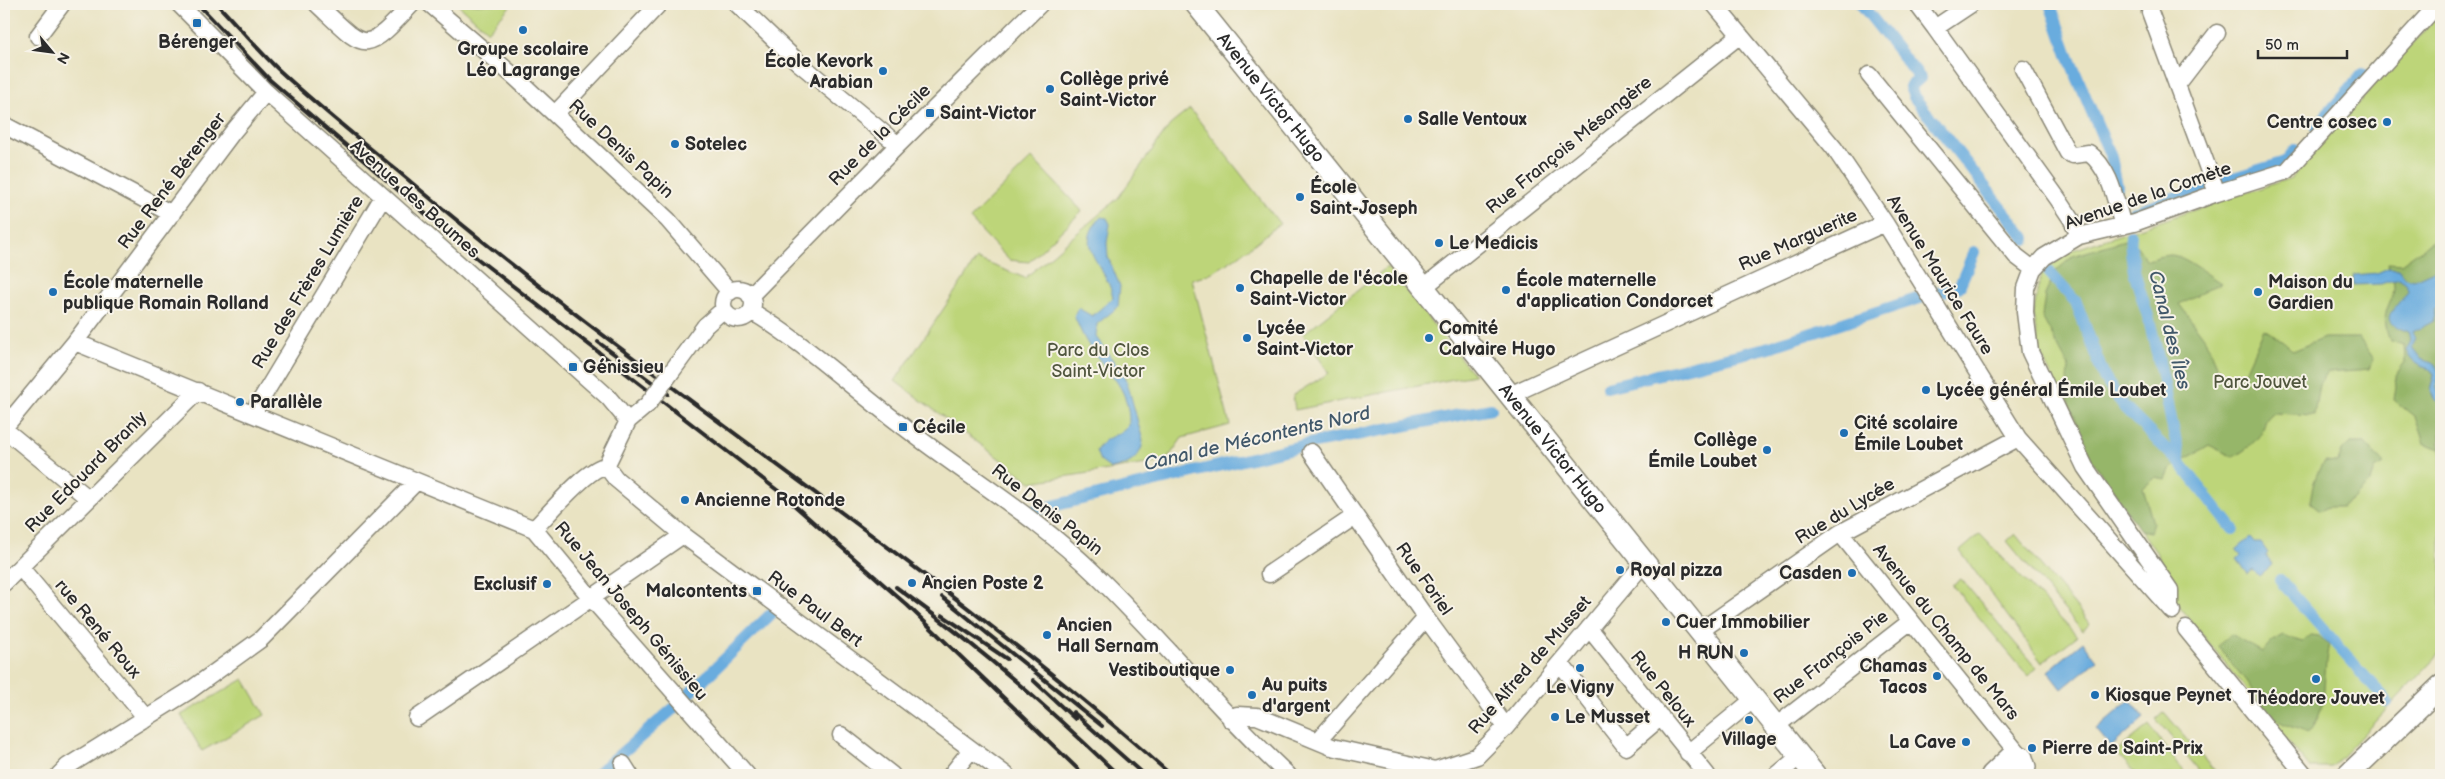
<svg xmlns="http://www.w3.org/2000/svg" width="2445" height="779" viewBox="0 0 2445 779" font-family="'Balsamiq Sans',sans-serif">
<rect width="100%" height="100%" fill="#f7f3e8"/>
<filter id="ink" filterUnits="userSpaceOnUse"><feTurbulence type="fractalNoise" baseFrequency=".02" numOctaves="2"/><feDisplacementMap in="SourceGraphic" scale="10" xChannelSelector="R" yChannelSelector="G"/><feConvolveMatrix kernelMatrix="1 2 1 2 8 2 1 2 1" color-interpolation-filters="sRGB"/></filter>
<filter id="wash" filterUnits="userSpaceOnUse"><feTurbulence type="fractalNoise" baseFrequency=".0096" numOctaves="4" result="noise"/><feDisplacementMap in="SourceGraphic" scale="20" xChannelSelector="R" yChannelSelector="G"/><feGaussianBlur stdDeviation="1.12" result="paint"/><feColorMatrix in="noise" values="0 0 0 0 0 0 0 0 0 0 0 0 0 0 0 0 0 1.4 0 .05"/><feComposite in="paint" operator="in"/></filter>
<g filter="url(#wash)">
<rect width="100%" height="100%" fill="#e9e3c2"/>
<path fill="#bdd579" stroke="#748052" d="M457 4H512L488 31Z
M2434 19H2441V652L2332 767H2309L2176 602 2169 576 2156 552 2091 459 2039 350 2033 314 2042 270 2073 250 2291 178Z
M1190 109 1280 224C1258 240 1218 276 1192 279L1230 425 1182 438 1166 461 1031 482 895 381 977 259 1025 278 1118 198 1170 125Z
M1032 158 1082 211 1029 262 1009 260 970 219Z
M1387 267 1474 375 1295 410 1293 395 1329 373 1303 334Z
M1980 534 2077 636 2042 663 1960 551Z
M2015 534 2090 624 2082 631 2007 541Z
M1961 579 2036 668 2028 676 1952 585Z
M244 679 265 715 202 751 181 715Z
M2164 712 2215 772 2211 775H2203L2156 719Z
M2149 725 2186 775H2137L2116 752Z"/>
<path fill="#96b669" stroke="#60704a" d="M2131 238 2147 260C2154 259 2163 255 2170 255 2185 255 2207 275 2221 283L2179 304 2206 340 2224 382 2244 374 2264 329 2283 341 2293 351 2324 338H2359L2374 359 2370 369 2328 372 2319 384 2314 415 2273 413C2262 422 2267 423 2261 433 2255 443 2243 452 2233 457L2209 445 2171 468 2166 480 2155 478 2143 488 2153 523 2150 532 2140 530 2091 459 2067 397 2069 367 2042 317 2045 295 2056 271 2073 256Z
M2431 242 2441 243V449L2424 443 2415 417 2394 400 2396 386 2395 376 2405 362 2404 345 2390 341C2387 332 2383 319 2387 309 2390 301 2394 295 2394 286 2394 278 2388 271 2388 263L2401 264Z
M2350 443H2365L2384 464 2375 469 2371 481 2351 501 2341 507H2328L2320 511 2310 503C2312 487 2315 475 2324 461L2338 462 2342 451Z
M2231 634 2262 652 2272 641 2283 635 2302 642 2310 635 2319 636 2329 645C2321 674 2330 708 2309 733L2286 725 2270 716 2246 681 2218 646Z"/>
<path fill="#69acde" stroke="#4a6c84" d="M1101 217 1107 218 1110 224 1107 243 1108 257 1120 286 1118 307 1097 324 1096 337 1126 378 1143 441C1141 459 1127 466 1111 469L1100 461 1096 451C1107 433 1119 438 1129 425 1130 383 1105 373 1086 341 1081 333 1078 324 1074 316L1078 308 1092 316 1113 298C1107 264 1071 248 1101 217Z
M2388 268 2399 269 2406 278 2414 280 2438 269 2441 271V303L2434 310 2436 316 2434 321 2413 332 2416 339 2412 347 2421 359 2436 364 2440 374 2436 387 2441 397V403L2435 400 2430 391 2434 374 2430 369C2418 366 2411 363 2406 350L2411 341 2409 332C2375 320 2395 312 2408 291L2406 283 2399 278 2381 284 2354 285 2353 275 2377 273Z
M2250 538 2254 543H2261L2268 553 2266 555 2272 565 2259 576 2253 570 2248 574 2237 559 2241 556 2236 550Z
M2083 642 2097 660 2062 689 2048 671Z
M2130 700 2144 718 2111 747 2096 729Z"/>
<g fill="none" stroke-linecap="round" stroke-linejoin="round">
<path stroke="#69acde" stroke-width="12" d="M1861 4 1920 78 1910 87 1914 97 2026 239
M2050 4 2069 58 2111 157 2117 186
M2316 127 2363 74
M2224 181 2285 162 2295 150
M2134 212 2208 186
M2131 235C2128 266 2143 295 2150 324 2162 370 2170 418 2181 464
M2048 271 2076 302 2104 377 2124 407 2181 464 2233 529
M1936 293 1959 287 1974 252
M1607 387 1766 348 1923 297
M1032 511 1309 444 1491 409
M2280 580 2387 702
M688 695 773 612
M596 775 673 709"/>
</g>
</g>
<g filter="url(#ink)">
<g fill="none" stroke-linecap="round" stroke-linejoin="round">
<g stroke="#8a8776" stroke-width="19">
<path id="minor" d="M179 4 266 92 608 397 628 421
M317 4C367 51 363 56 412 4
M430 4 516 78 668 220 730 292
M737 4 799 63 898 145
M1714 4 1834 148 1885 223 2018 438 2172 611
M1917 4 1935 28
M1971 4 1935 28 2058 199 2072 220 2079 236
M2150 12 2217 193
M38 36 62 4
M2023 69 2068 153 2073 155 2089 153C2111 170 2115 200 2123 226
M1869 75 2016 256 2033 269
M2177 85 2217 33
M555 114 659 4
M4 125 172 214
M1424 287 1740 35
M723 304a15 15 0 1 1 30 0a15 15 0 1 1-30 0Z
M750 296 898 145 1040 4
M751 311C804 342 854 390 904 427 967 476 1038 518 1095 574 1162 639 1220 712 1288 775
M705 326 724 309
M75 342 534 529 591 598 747 775
M1510 395 1885 223
M253 413 383 197
M628 421 648 404
M4 428 75 342 232 133 266 92
M4 429 88 498
M1311 452 1426 618 1506 727
M606 466 616 479 683 535 1006 775
M606 466 628 421
M534 529C548 515 588 467 606 466
M1840 533 2020 756
M20 567 146 718
M1269 574 1355 516
M4 583 198 391
M2170 608V590L2085 467 2030 352 2025 312 2026 288 2033 269 2044 257 2079 236 2134 223 2217 193 2287 171 2438 4
M1589 628 1707 775
M2186 629 2305 775
M1700 631 1840 533 2018 438
M1560 663 1626 747 1661 717
M417 718 683 535
M1231 720 1237 715 1257 716 1332 747 1435 770 1477 756 1506 727 1644 563
M1776 726 1911 621
M841 735 892 775
M1318 741 1426 618
M1688 753 1754 699
M623 764 630 775
M59 775 68 766 189 691 261 639 416 482
M951 775 971 750
M1777 775 1800 756"/>
</g>
<g stroke="#8a8776" stroke-width="24">
<g id="major">
<path id="s1" d="M1196 4 1815 775"/>
<path d="M1992 775 2013 755 2022 758 2025 767 2021 772 2013 774 2009 771 2007 763"/>
<path d="M2348 775 2441 686"/>
</g>
</g>
<use href="#minor" stroke="#fff" stroke-width="16"/>
<use href="#major" stroke="#fff" stroke-width="21"/>
<path stroke="#2b2b2b" stroke-width="4" d="M198 4 270 80 478 259 777 490 908 606 1084 775
M217 4C238 26 258 50 280 71 322 110 368 146 412 183 657 390 931 562 1171 775
M598 342 668 394
M896 587C976 644 1047 706 1118 775
M942 597 1102 726
M942 615 1007 659
M1033 680 1075 719
M1073 712 1144 775"/>
<g stroke="#8a8776" stroke-width="19" stroke-linecap="butt">
<path id="minor-bridge" d="M648 404 705 326"/>
</g>
<use href="#minor-bridge" stroke="#fff" stroke-width="16"/>
</g>
</g>
<g fill="#1f6fb2" stroke="#f7f3e8" stroke-width="2">
<rect x="192" y="18" width="10" height="10" rx="2.5"/>
<circle cx="523" cy="30" r="5"/>
<circle cx="883" cy="71" r="5"/>
<circle cx="1050" cy="89" r="5"/>
<rect x="925" y="108" width="10" height="10" rx="2.5"/>
<circle cx="1408" cy="119" r="5"/>
<circle cx="2387" cy="122" r="5"/>
<circle cx="675" cy="144" r="5"/>
<circle cx="1300" cy="197" r="5"/>
<circle cx="1439" cy="243" r="5"/>
<circle cx="1240" cy="288" r="5"/>
<circle cx="1506" cy="290" r="5"/>
<circle cx="53" cy="292" r="5"/>
<circle cx="2258" cy="292" r="5"/>
<circle cx="1247" cy="338" r="5"/>
<circle cx="1429" cy="338" r="5"/>
<rect x="568" y="362" width="10" height="10" rx="2.5"/>
<circle cx="1926" cy="390" r="5"/>
<circle cx="240" cy="402" r="5"/>
<rect x="898" y="422" width="10" height="10" rx="2.5"/>
<circle cx="1844" cy="433" r="5"/>
<circle cx="1767" cy="450" r="5"/>
<circle cx="685" cy="500" r="5"/>
<circle cx="1620" cy="570" r="5"/>
<circle cx="1852" cy="573" r="5"/>
<circle cx="912" cy="583" r="5"/>
<circle cx="547" cy="584" r="5"/>
<rect x="752" y="586" width="10" height="10" rx="2.5"/>
<circle cx="1666" cy="622" r="5"/>
<circle cx="1047" cy="635" r="5"/>
<circle cx="1744" cy="653" r="5"/>
<circle cx="1580" cy="668" r="5"/>
<circle cx="1230" cy="670" r="5"/>
<circle cx="1937" cy="676" r="5"/>
<circle cx="2316" cy="679" r="5"/>
<circle cx="1252" cy="695" r="5"/>
<circle cx="2095" cy="695" r="5"/>
<circle cx="1555" cy="717" r="5"/>
<circle cx="1749" cy="720" r="5"/>
<circle cx="1966" cy="742" r="5"/>
<circle cx="2032" cy="748" r="5"/>
</g>
<g text-anchor="middle" dominant-baseline="central" stroke-width="4" stroke-linejoin="round" paint-order="stroke">
<g font-size="18" font-weight="bold" fill="#2b2b2b" stroke="#f7f3e8" text-anchor="start">
<text x="197" y="42" text-anchor="middle">Bérenger</text>
<text x="523" y="49" text-anchor="middle">Groupe scolaire<tspan x="523" dy="21">Léo Lagrange</tspan></text>
<text x="873" y="61" text-anchor="end">École Kevork<tspan x="873" dy="21">Arabian</tspan></text>
<text x="1060" y="79">Collège privé<tspan x="1060" dy="21">Saint-Victor</tspan></text>
<text x="940" y="113">Saint-Victor</text>
<text x="1418" y="119">Salle Ventoux</text>
<text x="2377" y="122" text-anchor="end">Centre cosec</text>
<text x="685" y="144">Sotelec</text>
<text x="1310" y="187">École<tspan x="1310" dy="21">Saint-Joseph</tspan></text>
<text x="1449" y="243">Le Medicis</text>
<text x="1250" y="278">Chapelle de l'école<tspan x="1250" dy="21">Saint-Victor</tspan></text>
<text x="1516" y="280">École maternelle<tspan x="1516" dy="21">d'application Condorcet</tspan></text>
<text x="63" y="282">École maternelle<tspan x="63" dy="21">publique Romain Rolland</tspan></text>
<text x="2268" y="282">Maison du<tspan x="2268" dy="21">Gardien</tspan></text>
<text x="1257" y="328">Lycée<tspan x="1257" dy="21">Saint-Victor</tspan></text>
<text x="1439" y="328">Comité<tspan x="1439" dy="21">Calvaire Hugo</tspan></text>
<text x="583" y="367">Génissieu</text>
<text x="1936" y="390">Lycée général Émile Loubet</text>
<text x="250" y="402">Parallèle</text>
<text x="1854" y="423">Cité scolaire<tspan x="1854" dy="21">Émile Loubet</tspan></text>
<text x="913" y="427">Cécile</text>
<text x="1757" y="440" text-anchor="end">Collège<tspan x="1757" dy="21">Émile Loubet</tspan></text>
<text x="695" y="500">Ancienne Rotonde</text>
<text x="1630" y="570">Royal pizza</text>
<text x="1842" y="573" text-anchor="end">Casden</text>
<text x="922" y="583">Ancien Poste 2</text>
<text x="537" y="584" text-anchor="end">Exclusif</text>
<text x="747" y="591" text-anchor="end">Malcontents</text>
<text x="1676" y="622">Cuer Immobilier</text>
<text x="1057" y="625">Ancien<tspan x="1057" dy="21">Hall Sernam</tspan></text>
<text x="1734" y="653" text-anchor="end">H RUN</text>
<text x="1927" y="666" text-anchor="end">Chamas<tspan x="1927" dy="21">Tacos</tspan></text>
<text x="1220" y="670" text-anchor="end">Vestiboutique</text>
<text x="1262" y="685">Au puits<tspan x="1262" dy="21">d'argent</tspan></text>
<text x="1580" y="687" text-anchor="middle">Le Vigny</text>
<text x="2105" y="695">Kiosque Peynet</text>
<text x="2316" y="698" text-anchor="middle">Théodore Jouvet</text>
<text x="1565" y="717">Le Musset</text>
<text x="1749" y="739" text-anchor="middle">Village</text>
<text x="1956" y="742" text-anchor="end">La Cave</text>
<text x="2042" y="748">Pierre de Saint-Prix</text>
</g>
<g font-size="18" fill="#2b2b2b" stroke="#f7f3e8">
<text stroke="none"><textPath href="#s1" startOffset="120">Avenue Victor Hugo</textPath></text>
<text transform="translate(880 135) rotate(-45)">Rue de la Cécile</text>
<text transform="translate(1569 145) rotate(-39)">Rue François Mésangère</text>
<text transform="translate(621 149) rotate(43)">Rue Denis Papin</text>
<text transform="translate(172 181) rotate(-53)">Rue René Bérenger</text>
<text transform="translate(2148 196) rotate(-19)">Avenue de la Comète</text>
<text transform="translate(415 199) rotate(42)">Avenue des Baumes</text>
<text transform="translate(1798 240) rotate(-24)">Rue Marguerite</text>
<text transform="translate(1940 275) rotate(58)">Avenue Maurice Faure</text>
<text transform="translate(308 282) rotate(-59)">Rue des Frères Lumière</text>
<text stroke="none"><textPath href="#s1" startOffset="570">Avenue Victor Hugo</textPath></text>
<text transform="translate(86 472) rotate(-45)">Rue Edouard Branly</text>
<text transform="translate(1047 510) rotate(38)">Rue Denis Papin</text>
<text transform="translate(1845 511) rotate(-31)">Rue du Lycée</text>
<text transform="translate(1424 579) rotate(55)">Rue Foriel</text>
<text transform="translate(815 609) rotate(37)">Rue Paul Bert</text>
<text transform="translate(631 611) rotate(50)">Rue Jean Joseph Génissieu</text>
<text transform="translate(98 629) rotate(50)">rue René Roux</text>
<text transform="translate(1946 632) rotate(51)">Avenue du Champ de Mars</text>
<text transform="translate(1831 657) rotate(-38)">Rue François Pie</text>
<text transform="translate(1530 665) rotate(-49)">Rue Alfred de Musset</text>
<text transform="translate(1663 689) rotate(51)">Rue Peloux</text>
</g>
<g font-size="18" fill="#50563e" stroke="#f7f3e8">
<text x="1098" y="350">Parc du Clos<tspan x="1098" dy="21">Saint-Victor</tspan></text>
<text x="2260" y="382">Parc Jouvet</text>
</g>
<g font-size="19" font-style="italic" fill="#41586a" stroke="#f7f3e8">
<text transform="translate(2169 330) rotate(76)">Canal des Îles</text>
<text transform="translate(1257 439) rotate(-13)">Canal de Mécontents Nord</text>
</g>
</g>
<rect width="2445" height="779" fill="none" stroke="#f7f3e8" stroke-width="20"/>
<g transform="translate(52 52) rotate(119)" stroke="#f7f3e8" stroke-width="4" paint-order="stroke">
<path d="M0-4L9 19L0 12L-9 19Z" fill="#2b2b2b"/>
<text y="-8" font-size="14" font-weight="bold" text-anchor="middle" fill="#2b2b2b">N</text>
</g>
<path d="M2258 50v8h89v-8" fill="none" stroke="#2b2b2b" stroke-width="2.5"/>
<text x="2265" y="50" font-size="15" fill="#2b2b2b" stroke="#f7f3e8" stroke-width="4" paint-order="stroke">50 m</text>
</svg>
